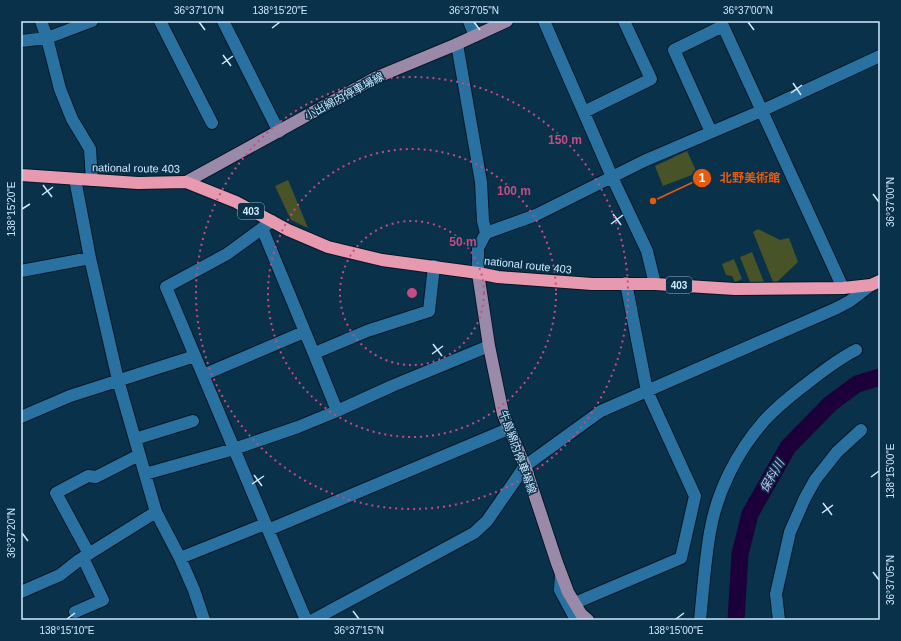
<svg xmlns="http://www.w3.org/2000/svg" width="901" height="641" viewBox="0 0 901 641" font-family="Arial,'Noto Sans JP',sans-serif">
<rect width="100%" height="100%" fill="#093149"/>
<path fill="#485327" d="M687 151 697 173 663 186 655 166Z
M288 180 308 228 291 220 275 186Z
M758 229 780 240 789 238 798 262 777 282H773L753 232Z
M752 252 764 282H750L740 257Z
M734 259 742 279 735 282 732 276 726 275 722 264Z"/>
<g fill="none" stroke-linecap="round" stroke-linejoin="round">
<path stroke="#1c0039" stroke-width="17" d="M736 620 740 554 750 514 788 447 830 404 857 384 880 377"/>
<g stroke="#031826" stroke-width="14">
<path id="minor" d="M41 21 47 38 60 89 72 119 90 149 92 180
M160 21 212 123
M223 21 279 132
M469 21 475 36
M544 21 612 177 647 251 655 284
M21 41 47 38 92 21
M457 44 481 182 483 221 486 233
M584 112 651 79 624 21
M711 132 674 50 723 26 843 288
M75 179 90 258 118 380 145 474 156 512 180 558 194 590 204 620
M272 221 227 254 166 287 306 620
M262 228C287 289 313 350 337 411
M21 271 90 258
M478 273V248L486 233 536 215 644 161 761 111 880 56
M315 353 367 331 429 311 434 266
M203 375 304 332
M21 417 70 396 195 356
M135 439 193 421
M145 474 234 449 298 427 337 411 392 386 489 346
M268 530 508 429
M89 554 56 493 88 476 96 477 139 455
M180 558 265 524
M561 574 560 590 576 620
M21 592 60 575 79 560 156 512
M575 603 681 558 695 496 647 391 626 283
M75 612 103 600 83 558
M313 620 474 533 487 521 525 466 601 411 837 308 850 301 871 285
M700 620C703 591 705 561 710 532 717 491 737 452 764 421 775 409 788 398 801 388 818 375 836 360 856 350
M779 620 776 594 790 532 805 498 815 480 837 452 861 430"/>
</g>
<g stroke="#031826" stroke-width="14">
<path id="major" d="M186 182 375 78 457 44 507 21
M478 273 489 346 503 414 525 466 557 563 568 592 581 614 588 620"/>
</g>
<g stroke="#031826" stroke-width="14">
<path id="highway" d="M21 175 138 183 186 182 236 202 288 230 328 247 382 260 478 273 498 277 592 284H655L735 289 843 288 871 285 880 281"/>
</g>
<use href="#minor" stroke="#2971a0" stroke-width="12"/>
<use href="#major" stroke="#9b89a9" stroke-width="12"/>
<use href="#highway" stroke="#e799af" stroke-width="12"/>
</g>
<path fill="none" stroke="#cfeaff" stroke-width="1.5" d="M199 22 205 30M474 22 480 30M748 22 754 30M272 28 280 22M223 55 231 66M222 64 233 56M793 83 801 95M791 93 802 85M43 185 52 197M873 194 879 202M42 195 53 187M22 209 30 204M613 214 621 225M611 224 623 215M433 344 442 356M432 354 443 346M254 475 262 486M871 477 879 471M252 484 264 476M823 503 832 515M822 513 833 505M22 533 28 541M873 572 879 580M353 611 359 619M67 619 75 613M676 619 684 613"/>
<g fill="none" stroke="#c54c84" stroke-width="2" stroke-dasharray="2 4">
<circle cx="412" cy="293" r="72"/>
<circle cx="412" cy="293" r="144"/>
<circle cx="412" cy="293" r="216"/>
</g>
<g text-anchor="middle" dominant-baseline="central" stroke-width="3" stroke-linejoin="round" paint-order="stroke">
<g fill="#093149" stroke="#94b2c8" stroke-width="1">
<rect x="238" y="203" width="26" height="16" rx="3"/>
<rect x="666" y="277" width="26" height="16" rx="3"/>
</g>
<g font-size="10" font-weight="bold" fill="#cfeaff">
<text x="251" y="211">403</text>
<text x="679" y="285">403</text>
</g>
<g font-size="11" fill="#cfeaff" stroke="#093149">
<text transform="translate(344 96) rotate(-28)">小出綿内停車場線</text>
<text transform="translate(136 168) rotate(1)">national route 403</text>
<text transform="translate(528 265) rotate(6)">national route 403</text>
<text transform="translate(518 452) rotate(70)">牛島綿内停車場線</text>
</g>
<g font-size="12" font-style="italic" fill="#cfbbf4" stroke="#093149">
<text transform="translate(772 476) rotate(-60)">保科川</text>
</g>
</g>
<circle cx="412" cy="293" r="6" fill="#c54c84" stroke="#093149" stroke-width="2"/>
<g font-size="12" text-anchor="middle" font-weight="bold" fill="#c54c84" stroke="#093149" stroke-width="3" stroke-linejoin="round" paint-order="stroke">
<text x="565" y="144">150 m</text>
<text x="514" y="195">100 m</text>
<text x="463" y="246">50 m</text>
</g>
<path fill="none" stroke="#e8590c" stroke-width="1.5" d="M653 201L702 178"/>
<g fill="#e8590c" stroke="#093149" stroke-width="1.5">
<circle cx="653" cy="201" r="4"/>
<circle cx="702" cy="178" r="10"/>
</g>
<g font-size="12" text-anchor="middle" font-weight="bold" fill="#fff">
<text x="702" y="182">1</text>
</g>
<g font-size="12" text-anchor="middle" font-weight="bold" fill="#e8590c" stroke="#093149" stroke-width="3" stroke-linejoin="round" paint-order="stroke">
<text x="750" y="182">北野美術館</text>
</g>
<rect width="901" height="641" fill="none" stroke="#093149" stroke-width="44"/>
<rect x="22" y="22" width="857" height="597" fill="none" stroke="#cfeaff" stroke-width="1.5"/>
<g font-size="10" text-anchor="middle" fill="#cfeaff">
<text x="199" y="14">36°37'10"N</text>
<text x="280" y="14">138°15'20"E</text>
<text x="474" y="14">36°37'05"N</text>
<text x="748" y="14">36°37'00"N</text>
<text transform="translate(890 202) rotate(-90)" y="4">36°37'00"N</text>
<text transform="translate(11 209) rotate(-90)" y="4">138°15'20"E</text>
<text transform="translate(890 471) rotate(-90)" y="4">138°15'00"E</text>
<text transform="translate(11 533) rotate(-90)" y="4">36°37'20"N</text>
<text transform="translate(890 580) rotate(-90)" y="4">36°37'05"N</text>
<text x="67" y="634">138°15'10"E</text>
<text x="359" y="634">36°37'15"N</text>
<text x="676" y="634">138°15'00"E</text>
</g>
</svg>
